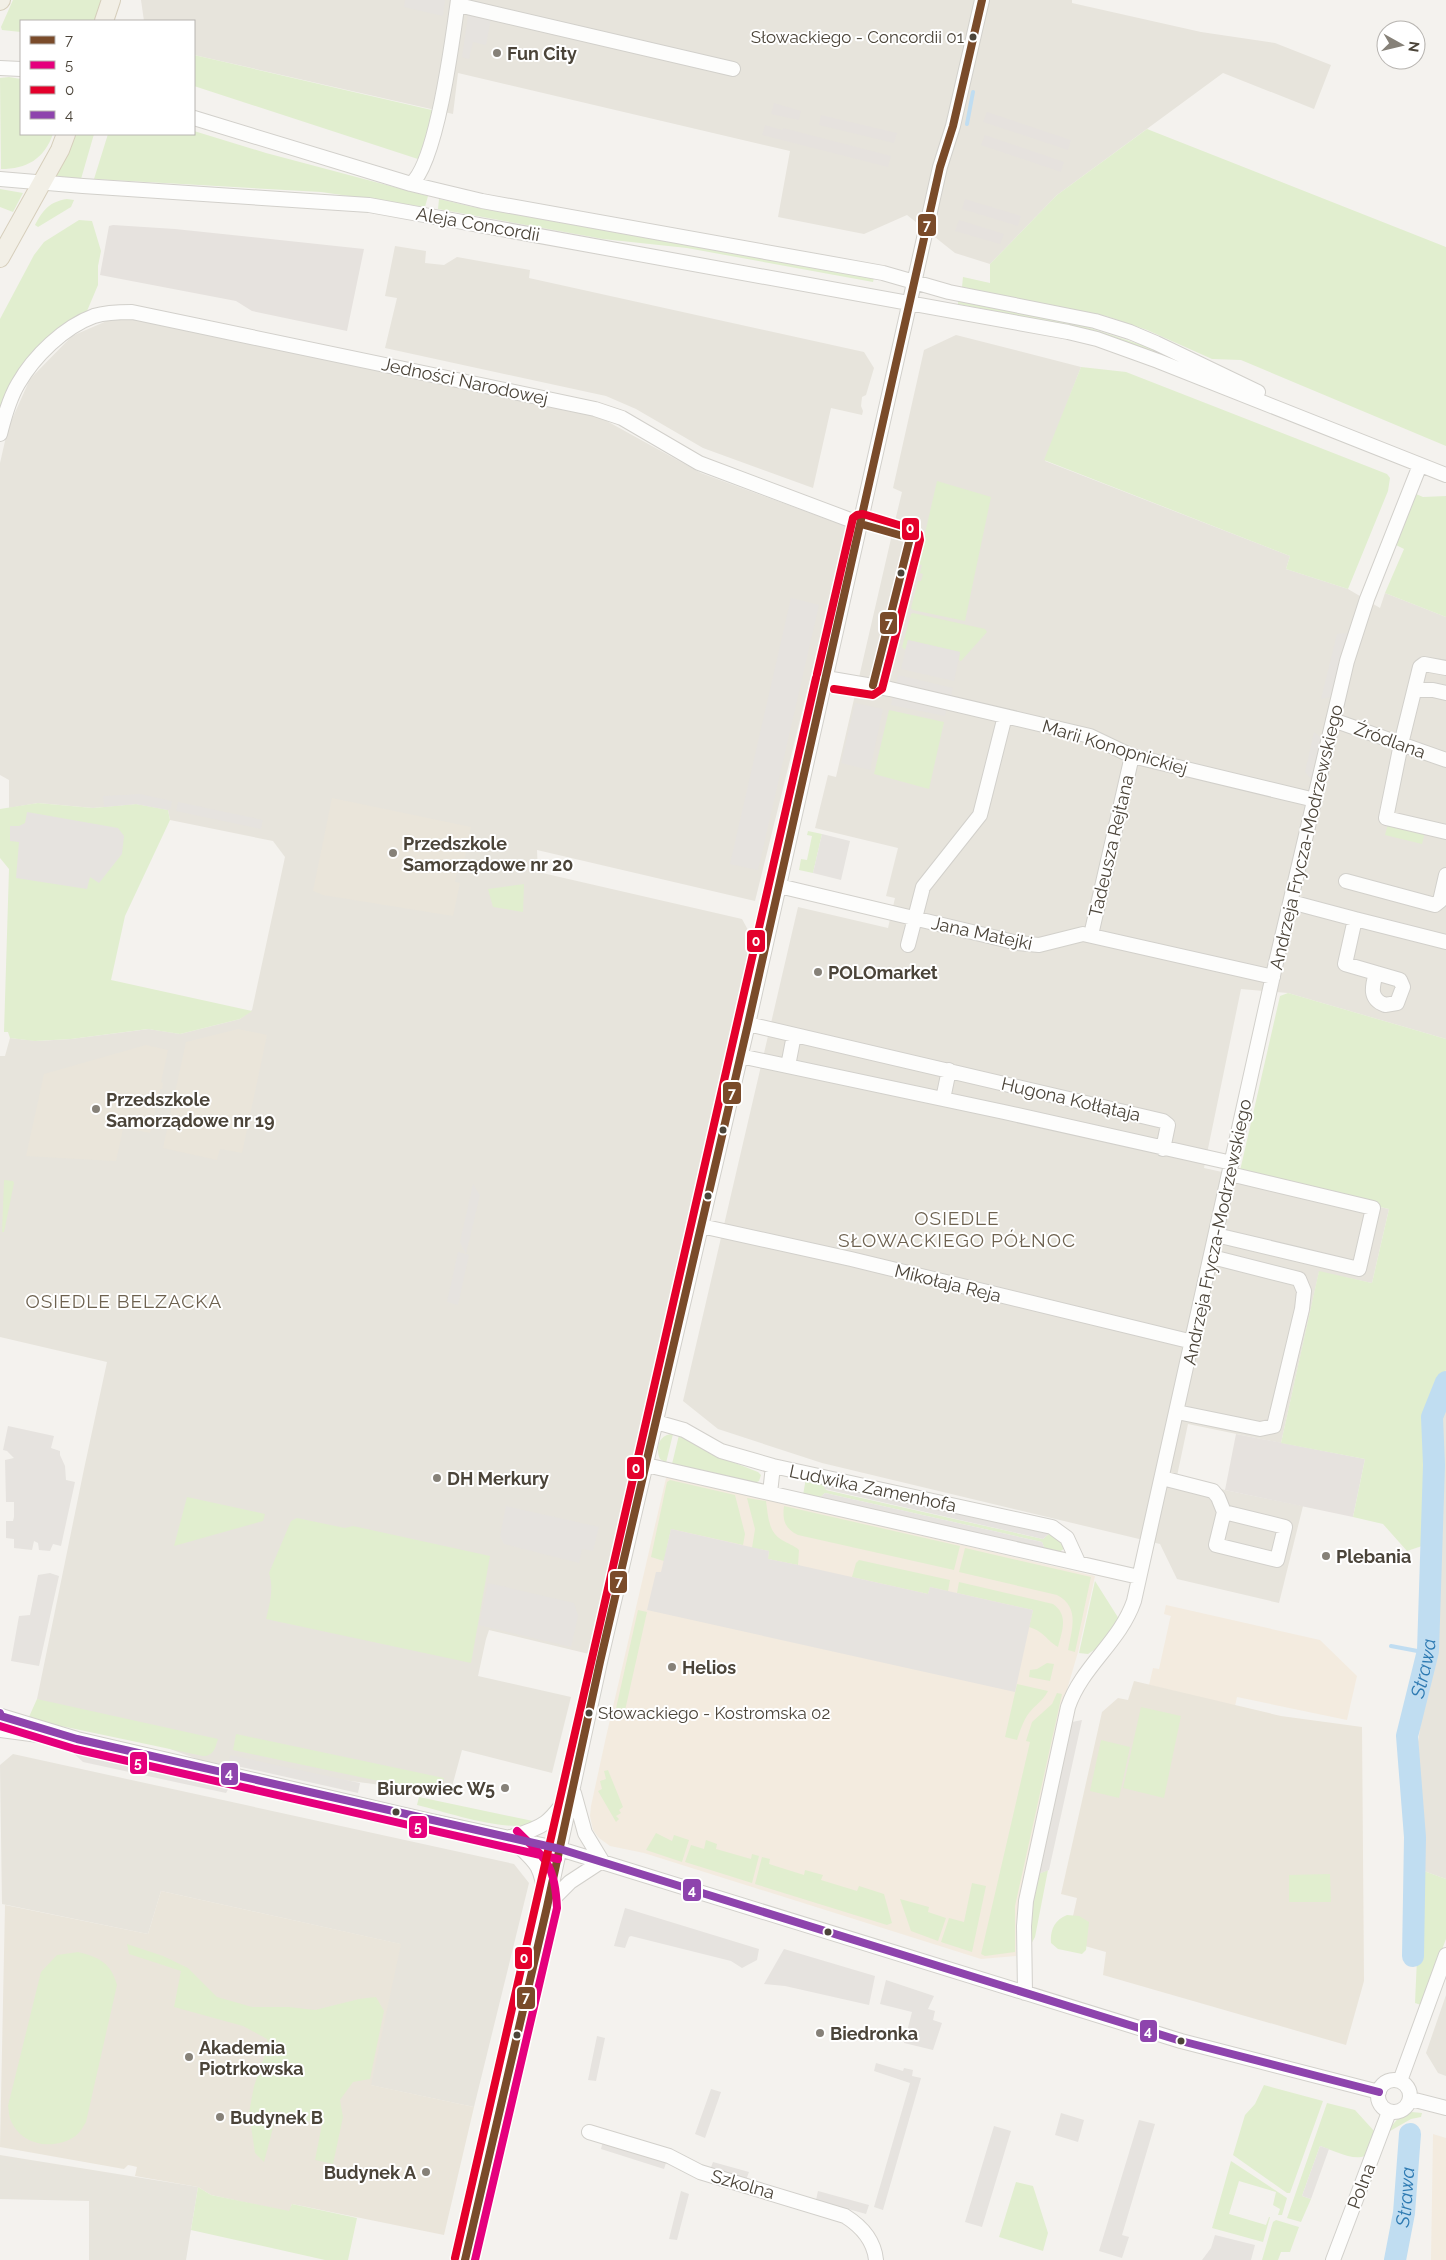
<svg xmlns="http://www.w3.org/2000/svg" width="1446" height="2260" viewBox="0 0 1446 2260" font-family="Raleway,sans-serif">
<rect width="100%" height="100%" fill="#f4f2ee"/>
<path fill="#e7e4dc" d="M141 0H1072V3L1201 32 1275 43 1331 65 1314 109 1223 73 1057 195 990 264 955 253 907 215 864 234 778 217 790 151 458 73 453 114 194 55V21H144Z
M395 246 426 251 425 263 444 265 457 257 530 270 529 278 864 352 874 368 866 395 862 397 861 406 863 411 862 415 831 408 813 488 703 448 636 409 606 396 385 348 397 298 385 296Z
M136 318 594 414 701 473 848 527 755 901 537 850 538 872 742 919 754 941 589 1654 489 1630 486 1639 478 1676 571 1697 552 1773 462 1750 450 1794 205 1762 37 1699 84 1469 107 1362 0 1337V1056H5L10 1038 37 1041 71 1039 149 1029 180 1034 240 1019 252 1010 285 857 273 841 170 820 168 810 136 804 93 808 38 803 9 808V780L0 775V463L8 428 30 379 72 336 109 320Z
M956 335 1081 367 1045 461 1290 556 1286 569 1348 589 1380 608 1385 593 1446 617V1039L1288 993 1241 989 1204 1168 1389 1209 1372 1283 1319 1272 1281 1443 1188 1424 1177 1476 1225 1490 1303 1506 1279 1603 1177 1579 1160 1544 822 1463 718 1429 683 1401 798 907 888 928 895 898 886 896 898 848 815 828 828 775 836 777 896 517 902 492 893 488 924 350Z
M1446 1396V1879L1421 1870 1424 1844 1418 1742 1424 1702 1433 1670 1442 1550 1439 1411Z
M13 1754 514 1864 529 1883 474 2107 370 2085 400 1944 161 1891 148 1934 2 1904 0 1765Z
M1446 1995V2076L1438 2073 1426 2053Z
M0 2155 198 2187 186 2260H89V2201L0 2199Z"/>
<path fill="#f3ebdf" d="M671 1477 1095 1576 1078 1652 1057 1724 1020 1894 1016 1925V1956L981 1959 644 1853 610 1846 599 1838 593 1830 590 1816 591 1806 606 1737 666 1478Z
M1166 1605 1320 1640 1357 1676 1347 1720 1237 1697 1235 1706 1149 1685 1153 1668 1159 1669 1170 1619 1171 1616 1164 1614Z
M1433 2134 1446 2138V2260H1431Z"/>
<path fill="#e6e2de" d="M774 103 801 111 799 120 771 114Z
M987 112 1071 140 1068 150 983 122Z
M821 115 897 133 894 143 819 125Z
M765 125 782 130 783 128 891 156 888 167 762 135Z
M985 135 1064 162 1061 172 981 145Z
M965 199 1021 216 1018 226 962 209Z
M959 220 1004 234 1000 244 955 231Z
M113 225 175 229 364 249 347 331 252 311 236 301 100 275 109 226Z
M1236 1434 1365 1459 1353 1517 1225 1490Z"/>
<path fill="#eae5da" d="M332 798 471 827 464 862 459 861 455 882 460 883 453 916 323 895 313 891Z
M238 1029 267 1035 242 1153 220 1149 217 1160 163 1148 186 1042Z
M146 1045 168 1050 161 1082 163 1083 162 1089H160L150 1133 127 1128V1130L123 1129 116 1161 26 1156 44 1074Z
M1134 1681 1281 1716 1362 1727 1364 1981 1346 2045 1103 1975 1106 1952 1085 1946 1073 1916 1077 1898 1061 1894 1102 1712 1118 1698 1128 1700Z
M161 1891 401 1944 371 2085 474 2107 444 2235 292 2204 290 2212 211 2195 198 2187 135 2176 137 2167 133 2166 128 2165 124 2169 0 2147 5 1905 148 1934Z"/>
<path fill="#e1eecf" d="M13 0H103L96 21H21V32L2 30 1 27Z
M194 55 436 111 421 160 194 86Z
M9 77 21 79V134H53C44 159 27 169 1 169L0 78Z
M1147 129 1446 247V446L1241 360 1212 359 1147 330 1106 316 962 287 963 277 990 283V264L1057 195Z
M194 131 266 153 428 196 425 207 321 192 94 179 108 134H194Z
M74 134H94L81 179 55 177Z
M0 189 23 193 13 212 0 207Z
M67 199 74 200 71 207 38 227 35 225C43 210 49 202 67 199Z
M439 199 473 207 874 278 873 282 687 248 603 239 438 209Z
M79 220 92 221 101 251 98 266V285L87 311 66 323 26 362 11 382 0 409V319L34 255 44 242Z
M958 301 1075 323 1157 350 1159 353 1074 326 958 304Z
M1081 367 1126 372 1387 474 1390 478 1388 491 1348 589 1286 569 1290 556 1044 460Z
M937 481 991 497 965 621 913 610 911 608 918 581H921L923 574 920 573 922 565 918 564Z
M1416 494 1423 497 1446 496V617L1385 593 1404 549 1396 545Z
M913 613 985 629 987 632 961 661 959 660 960 652 908 640 905 650 902 647 911 614Z
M889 710 944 722 929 789 874 774Z
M38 803 93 808 136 804 168 810 170 820 125 916 111 980 252 1011 240 1019 180 1034 148 1029 71 1039 35 1041 10 1038 8 1032H4L9 869 0 858V809Z
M1388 824 1425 832 1422 844 1385 835Z
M808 831 822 834 813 873 799 870 801 859 807 860 812 836 807 835Z
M524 884 523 912 493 907 488 889Z
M1288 993 1446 1039V1370L1429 1416 1428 1544 1407 1551 1383 1524 1353 1517 1365 1459 1281 1443 1319 1271 1372 1283 1389 1209 1239 1175 1280 996Z
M4 1180 13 1181 14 1183 4 1232H2Z
M673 1434 666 1463 660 1459C655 1448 659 1434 673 1434Z
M679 1435 712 1454 758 1472 761 1475 759 1481 755 1483 672 1464Z
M806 1478 823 1483 826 1490 1043 1539 1050 1533H1056L1065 1548 1058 1553 1045 1550 1042 1542 825 1493 819 1498 803 1495Z
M670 1480 735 1495 745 1534 743 1545 671 1529 664 1561 651 1557 667 1482Z
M187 1497 265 1514 263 1521 174 1546Z
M747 1498 766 1501C768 1515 768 1532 782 1540 788 1544 794 1545 799 1550L798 1565 768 1559 769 1551 752 1548 755 1529Z
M784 1506 960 1546 954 1570 798 1535C785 1529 782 1520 784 1506Z
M297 1518 345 1528 353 1526 490 1556 471 1663 266 1619C270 1603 274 1589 269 1573L291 1521Z
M965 1548 1091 1577 1075 1652 1068 1650C1072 1629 1080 1607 1057 1595L959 1572Z
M859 1560 950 1580 948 1591 930 1587 928 1594 852 1577 856 1563Z
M1095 1581 1119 1619 1097 1648 1088 1654 1079 1653Z
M959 1582 1053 1604C1069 1615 1062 1631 1058 1647 1046 1640 1045 1632 1029 1627L1033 1610 957 1593Z
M638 1610 647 1612 624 1715 615 1713Z
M1047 1663 1054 1664 1050 1681 1029 1677 1030 1670 1037 1669Z
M1017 1684 1048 1691C1043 1701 1035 1705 1029 1713 1023 1721 1020 1731 1017 1740L1005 1737Z
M1057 1693 1062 1694 1015 1906V1952L985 1956 981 1954 1030 1742 1026 1741 1032 1722 1052 1704Z
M37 1699 218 1739C215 1748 214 1756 203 1756L28 1719Z
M1141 1707 1181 1716 1164 1798 1123 1788Z
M236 1734 444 1778 440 1794 233 1750Z
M1101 1740 1130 1747 1119 1798 1090 1791Z
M608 1770 623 1807 619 1810 621 1813 616 1816 619 1819 616 1822 598 1791 602 1789 600 1781 606 1779 604 1771Z
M419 1797 533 1821 535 1824C503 1832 450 1813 417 1805Z
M656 1833 672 1841 674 1835 689 1840 682 1862 646 1850Z
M706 1840 717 1844 716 1849 751 1859 752 1854 759 1856 752 1883 685 1862 691 1845 704 1849Z
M762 1857 770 1859 769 1864 804 1875 805 1870 823 1875 821 1880 857 1891 859 1886 884 1894 892 1923 887 1925 755 1884Z
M1048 1870 1035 1937 1030 1946V1916L1038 1874Z
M1421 1870 1446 1879V1939L1421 2005 1415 2003Z
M1330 1874 1331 1902H1289V1875Z
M972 1883 986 1886 972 1952 941 1942 949 1918 964 1922Z
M900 1899 929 1907 928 1912 946 1918 938 1941 911 1931Z
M1067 1915 1079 1916 1089 1922 1086 1950 1082 1954 1058 1949 1051 1943C1050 1931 1054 1920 1067 1915Z
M127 1944 163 1956 188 1968 217 1997 252 2007H289L315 2010 359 1999 376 1997 384 2011 370 2079 353 2082 340 2100 343 2117 333 2164 315 2160 322 2124 287 2117 274 2124 264 2162 255 2153 249 2113 254 2086 268 2046 267 2039 243 2026 174 2007 181 1971 129 1954Z
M78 1952C99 1957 111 1963 117 1985L86 2122C83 2127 79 2134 74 2137 53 2150 22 2146 11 2121 9 2117 9 2110 8 2106L41 1972 57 1955Z
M499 2049 501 2064 488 2118 484 2117Z
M1264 2085 1323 2101 1290 2193H1287L1233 2155 1245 2115 1255 2104Z
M1327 2103 1355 2110 1375 2132 1365 2156C1352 2161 1333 2150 1320 2146L1302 2196 1311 2199 1301 2222 1287 2218Z
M1412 2112 1422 2113 1421 2117 1411 2119 1390 2131 1388 2130 1401 2115Z
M481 2129 486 2130 466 2217 461 2216Z
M1231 2161 1287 2198 1282 2215H1278L1280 2209 1273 2205 1276 2192 1239 2181 1229 2214 1266 2225 1269 2217H1270L1263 2242 1212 2228Z
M1016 2182 1033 2186 1048 2233 1043 2251 999 2237Z
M198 2187 211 2195 289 2211 292 2204 357 2218 348 2260H325L191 2230Z
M1276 2220 1299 2227 1290 2252H1281L1278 2260H1262L1273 2222Z"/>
<path fill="#e6e3df" d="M405 0H445L443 16 404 7Z
M468 15 491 19 486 45 473 42 469 59 462 57Z
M791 598 819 605 758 870 730 864Z
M1348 633 1332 697 1321 699 1337 634Z
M908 640 960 652 954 681 901 669Z
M898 675 953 688 951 695 896 684Z
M893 695 947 707 945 716 891 705Z
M855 703 883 709 870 770 841 763Z
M1314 732 1323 739 1313 781 1305 772Z
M140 794 172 801 171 807 168 810 136 804 104 807 103 796Z
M178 802 263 820 261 829 176 811Z
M27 812 118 828 124 836 122 854 99 883 90 877 87 889 16 878 19 842 10 841V826H19L25 823Z
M822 834 850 841 841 880 813 873Z
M473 1184 480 1195 466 1254 469 1255 458 1305 447 1302 458 1252 466 1254 460 1242Z
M8 1426 54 1436 51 1448 60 1451V1455L65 1466 66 1480 75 1482 61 1546 53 1544 50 1551 39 1550 38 1543 34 1541 32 1550 14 1548V1539L6 1538V1521H13L14 1517V1502H6L5 1460 14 1458 7 1451 3 1450Z
M823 1483 1050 1533 1043 1539 825 1489Z
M825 1493 1042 1542 1045 1549 819 1498Z
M506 1506 599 1527 593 1551 582 1549 579 1563 504 1544 500 1536Z
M671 1529 769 1551 768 1559 798 1565 928 1594 930 1587 1033 1610 1015 1692 647 1610 656 1572H661Z
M50 1573 59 1576 39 1666 11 1661 19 1616 30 1615 38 1575Z
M488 1583 574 1603 578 1616 571 1647 479 1625Z
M1082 1720 1049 1870 1038 1874 1072 1722Z
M67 1747 231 1784 226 1793 83 1762Z
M230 1755 360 1783 358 1793 228 1764Z
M625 1908 759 1949 757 1960 742 1968 731 1961 631 1936 629 1937 625 1948 614 1946Z
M784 1949 875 1976 869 2005 785 1986 764 1984Z
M886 1980 934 1996 928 2009 935 2011 933 2020 942 2023 933 2050 904 2043 912 2012 880 2004Z
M597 2036 605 2038 596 2081 588 2080Z
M876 2063 903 2071 904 2068 913 2070 912 2076 921 2078 883 2210 874 2207 910 2083 874 2071Z
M520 2069 486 2217 483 2209 514 2075Z
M711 2089 721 2092 705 2138 695 2134Z
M1061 2113 1084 2120 1078 2142 1055 2135Z
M1139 2120 1155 2124 1122 2235 1129 2237 1122 2258 1099 2251Z
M994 2126 1011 2131 982 2227 965 2222Z
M603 2141 667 2160 664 2169 601 2149Z
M1320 2146 1329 2149 1311 2199 1302 2196Z
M713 2162 749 2172 746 2180 710 2170Z
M681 2191 689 2194 677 2240 669 2239Z
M818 2191 869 2205 866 2214 816 2200Z
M1215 2235 1255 2245 1251 2260H1202L1211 2248Z"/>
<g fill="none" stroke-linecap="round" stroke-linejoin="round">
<path stroke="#c0ddf1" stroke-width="4" d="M967 124 973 92
M1391 1646 1428 1653"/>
<g stroke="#c0ddf1" stroke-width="22">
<path id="s1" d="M1413 1956 1415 1837 1407 1736 1428 1651 1434 1465 1432 1417 1446 1382"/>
<path id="s2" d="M1395 2260 1404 2213 1410 2134"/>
</g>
<g stroke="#d2d0cb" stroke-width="16">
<path id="minor" d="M458 5 733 69
M0 68 21 69
M194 118 411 184 482 201 883 273 949 292 1095 321 1130 332 1156 343 1258 392
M0 179 83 186 369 205 1068 332 1097 339 1158 361 1446 475
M411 184C437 162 453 37 458 0
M0 434C4 418 9 399 18 384 34 356 64 327 94 316 107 312 120 312 132 312L595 409 622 418 699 463 861 524
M1446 668 1424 664 1420 667 1401 744 1386 818 1446 832
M826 678 890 689 1090 736 1132 756 1315 800
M1415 690H1433L1446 693
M1333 720 1446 760
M1346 881 1435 905 1440 901 1446 875
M779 886 1018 943 1039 945 1083 934 1273 977
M1291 902 1355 919 1345 964 1400 980 1403 987 1397 1003 1385 1005C1369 999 1372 987 1376 973
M1355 919 1446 942
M1091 935 1132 756
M908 945 923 887 980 815 1005 716
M748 1024 1163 1121 1168 1125 1163 1149
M740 1056 1004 1112 1232 1163
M788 1066 794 1035
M943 1099 949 1070
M701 1226 851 1259 1193 1342
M1216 1235 1359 1269 1373 1208 1230 1174
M1177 1412 1260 1429 1274 1426 1302 1309 1304 1291 1299 1279 1212 1257
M656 1422 684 1430 721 1451 773 1466 1052 1527 1067 1538 1078 1562
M646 1465 1139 1577
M1162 1478 1213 1491 1218 1497 1224 1512 1285 1527 1277 1560 1216 1545 1224 1512
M770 1493 773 1466
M1 1716 77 1739 427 1820 560 1849 1181 2041 1379 2092
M0 1730 46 1736
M574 1793 585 1833 602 1861
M511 1837C545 1827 549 1823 570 1794
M510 1838C536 1863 540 1861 546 1899
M550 1902 570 1882 602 1861
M1025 1993 1024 1926 1026 1901 1068 1707C1082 1666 1120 1642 1134 1601L1274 971 1347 661 1367 599 1420 465
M1378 2096a16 16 0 1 1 32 0a16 16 0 1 1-32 0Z
M1400 2081 1446 1955
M1411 2099 1446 2108
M589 2132 669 2156 700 2172 845 2216C861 2226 874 2240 876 2260
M465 2260 547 1907 600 1662 748 1024 940 167 953 126 982 0
M1333 2260 1389 2112"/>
</g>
<g stroke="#d6cebb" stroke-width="20">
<path id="major" d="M0 1 1 0
M104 21 111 0
M0 258 60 150 66 134"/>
</g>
<use href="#minor" stroke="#fdfdfc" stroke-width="14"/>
<use href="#major" stroke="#f2efe6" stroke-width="18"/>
<g stroke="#fff" stroke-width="11">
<path id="bus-1" d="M861 524 910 538 873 685
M465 2260 547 1907 600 1662 748 1024 940 167 953 126 982 0"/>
</g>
<g stroke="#fff" stroke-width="11">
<path id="bus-2" d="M0 1726 75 1749 558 1859
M475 2260 557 1908C555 1865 547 1860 517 1831"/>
</g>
<g stroke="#fff" stroke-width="11">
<path id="bus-3" d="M817 674 853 518 857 515 863 514 915 530 919 534 920 540 882 689 873 695 834 689
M455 2258 816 678"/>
</g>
<g stroke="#fff" stroke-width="11">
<path id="bus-4" d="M0 1713 1 1716 77 1739 560 1849 1181 2041 1379 2092"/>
</g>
<use href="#bus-1" stroke="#7a4b2a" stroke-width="8"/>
<use href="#bus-2" stroke="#e5007d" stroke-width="8"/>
<use href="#bus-3" stroke="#e4002b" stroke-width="8"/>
<use href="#bus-4" stroke="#8e44ad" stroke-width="8"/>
</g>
<g fill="#4b4439" stroke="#fff" stroke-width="2">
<circle cx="973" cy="37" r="4.5"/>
<circle cx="901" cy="573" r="4.5"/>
<circle cx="723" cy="1130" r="4.5"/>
<circle cx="708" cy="1196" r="4.5"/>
<circle cx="589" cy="1713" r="4.5"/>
<circle cx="396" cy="1812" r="4.5"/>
<circle cx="828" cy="1932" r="4.5"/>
<circle cx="517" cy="2035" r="4.5"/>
<circle cx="1181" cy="2041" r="4.5"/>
</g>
<g fill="#868178" stroke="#fff" stroke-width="2">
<circle cx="497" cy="53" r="5"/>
<circle cx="393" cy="853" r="5"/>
<circle cx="818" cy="972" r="5"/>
<circle cx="96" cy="1109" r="5"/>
<circle cx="437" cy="1478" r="5"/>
<circle cx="1326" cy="1556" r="5"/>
<circle cx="672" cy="1667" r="5"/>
<circle cx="505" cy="1788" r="5"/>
<circle cx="820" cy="2033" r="5"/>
<circle cx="189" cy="2057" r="5"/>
<circle cx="220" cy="2117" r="5"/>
<circle cx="426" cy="2172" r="5"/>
</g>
<g text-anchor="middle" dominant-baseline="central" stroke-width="4" stroke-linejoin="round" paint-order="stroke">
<g font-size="17" fill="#4b4439" stroke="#fff" text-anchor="end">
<text x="964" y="37">Słowackiego - Concordii 01</text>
<text x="598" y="1713" text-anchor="start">Słowackiego - Kostromska 02</text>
</g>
<g font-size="18" font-weight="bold" fill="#4b4439" stroke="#fff" text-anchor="start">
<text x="507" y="53">Fun City</text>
<text x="403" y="843">Przedszkole<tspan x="403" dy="21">Samorządowe nr 20</tspan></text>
<text x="828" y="972">POLOmarket</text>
<text x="106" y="1099">Przedszkole<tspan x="106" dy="21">Samorządowe nr 19</tspan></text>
<text x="447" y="1478">DH Merkury</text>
<text x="1336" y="1556">Plebania</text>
<text x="682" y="1667">Helios</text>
<text x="495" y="1788" text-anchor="end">Biurowiec W5</text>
<text x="830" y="2033">Biedronka</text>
<text x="199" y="2047">Akademia<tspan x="199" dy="21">Piotrkowska</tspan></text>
<text x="230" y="2117">Budynek B</text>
<text x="416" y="2172" text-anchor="end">Budynek A</text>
</g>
<g font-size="18" fill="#4b4439" stroke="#fff">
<text transform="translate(478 224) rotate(10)">Aleja Concordii</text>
<text transform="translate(465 381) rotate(12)">Jedności Narodowej</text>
<text transform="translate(1390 740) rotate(20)">Źródlana</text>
<text transform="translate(1115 747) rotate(17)">Marii Konopnickiej</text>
<text transform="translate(1306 837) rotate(-77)">Andrzeja Frycza-Modrzewskiego</text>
<text transform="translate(1111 846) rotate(-77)">Tadeusza Rejtana</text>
<text transform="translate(982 933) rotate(12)">Jana Matejki</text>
<text transform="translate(1071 1099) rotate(13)">Hugona Kołłątaja</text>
<text transform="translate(1217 1232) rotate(-78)">Andrzeja Frycza-Modrzewskiego</text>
<text transform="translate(948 1283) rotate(14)">Mikołaja Reja</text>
<text transform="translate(873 1488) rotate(12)">Ludwika Zamenhofa</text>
<text transform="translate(743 2184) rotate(16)">Szkolna</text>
<text transform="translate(1361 2186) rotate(-69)">Polna</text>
</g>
<g font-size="19" letter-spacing="1" fill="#6e6250" stroke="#fff">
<text x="957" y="1218">OSIEDLE<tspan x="957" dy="22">SŁOWACKIEGO PÓŁNOC</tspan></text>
<text x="124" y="1301">OSIEDLE BELZACKA</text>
</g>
<g font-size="19" font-style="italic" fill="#2e7ab2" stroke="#fff">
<text stroke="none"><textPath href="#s1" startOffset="290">Strawa</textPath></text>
<text stroke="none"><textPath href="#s2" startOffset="64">Strawa</textPath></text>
</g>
</g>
<g stroke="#fff" stroke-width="2">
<rect x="917" y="213" width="20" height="24" rx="5" fill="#7a4b2a"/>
<rect x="901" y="517" width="19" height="24" rx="5" fill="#e4002b"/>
<rect x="879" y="611" width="19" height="24" rx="5" fill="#7a4b2a"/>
<rect x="746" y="929" width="20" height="24" rx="5" fill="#e4002b"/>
<rect x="722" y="1081" width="20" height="24" rx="5" fill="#7a4b2a"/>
<rect x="626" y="1456" width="19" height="24" rx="5" fill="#e4002b"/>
<rect x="609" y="1570" width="19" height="24" rx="5" fill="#7a4b2a"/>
<rect x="129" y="1751" width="19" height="24" rx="5" fill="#e5007d"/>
<rect x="220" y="1762" width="19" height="24" rx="5" fill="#8e44ad"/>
<rect x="408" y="1815" width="20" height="24" rx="5" fill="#e5007d"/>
<rect x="682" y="1878" width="20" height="24" rx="5" fill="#8e44ad"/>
<rect x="514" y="1946" width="19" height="24" rx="5" fill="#e4002b"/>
<rect x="516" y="1986" width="20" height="24" rx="5" fill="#7a4b2a"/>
<rect x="1139" y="2019" width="19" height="24" rx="5" fill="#8e44ad"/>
</g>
<g font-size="14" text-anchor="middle" font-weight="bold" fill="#fff">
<text x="927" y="230">7</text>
<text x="910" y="533">0</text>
<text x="889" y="628">7</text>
<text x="756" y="946">0</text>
<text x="732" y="1098">7</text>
<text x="636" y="1473">0</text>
<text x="619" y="1586">7</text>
<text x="138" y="1768">5</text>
<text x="229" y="1778">4</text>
<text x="418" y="1832">5</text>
<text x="692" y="1895">4</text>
<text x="524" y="1963">0</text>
<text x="526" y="2002">7</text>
<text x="1148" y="2036">4</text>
</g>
<rect x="20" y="20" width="175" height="115" fill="#ffffff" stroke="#b7b4b0"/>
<rect x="30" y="36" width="25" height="8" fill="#7a4b2a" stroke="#b7b4b0"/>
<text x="65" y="45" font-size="15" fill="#4b4439">7</text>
<rect x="30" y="61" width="25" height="8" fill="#e5007d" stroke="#b7b4b0"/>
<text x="65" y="70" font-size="15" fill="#4b4439">5</text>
<rect x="30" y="86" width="25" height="8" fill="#e4002b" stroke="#b7b4b0"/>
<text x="65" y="95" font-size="15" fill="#4b4439">0</text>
<rect x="30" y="111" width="25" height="8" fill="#8e44ad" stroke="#b7b4b0"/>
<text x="65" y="120" font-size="15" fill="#4b4439">4</text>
<g transform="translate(1401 45) rotate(98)"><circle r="24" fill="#ffffff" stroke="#b7b4b0"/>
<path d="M0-4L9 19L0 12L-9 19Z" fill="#868178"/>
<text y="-8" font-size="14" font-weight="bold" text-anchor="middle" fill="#4b4439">N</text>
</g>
</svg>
